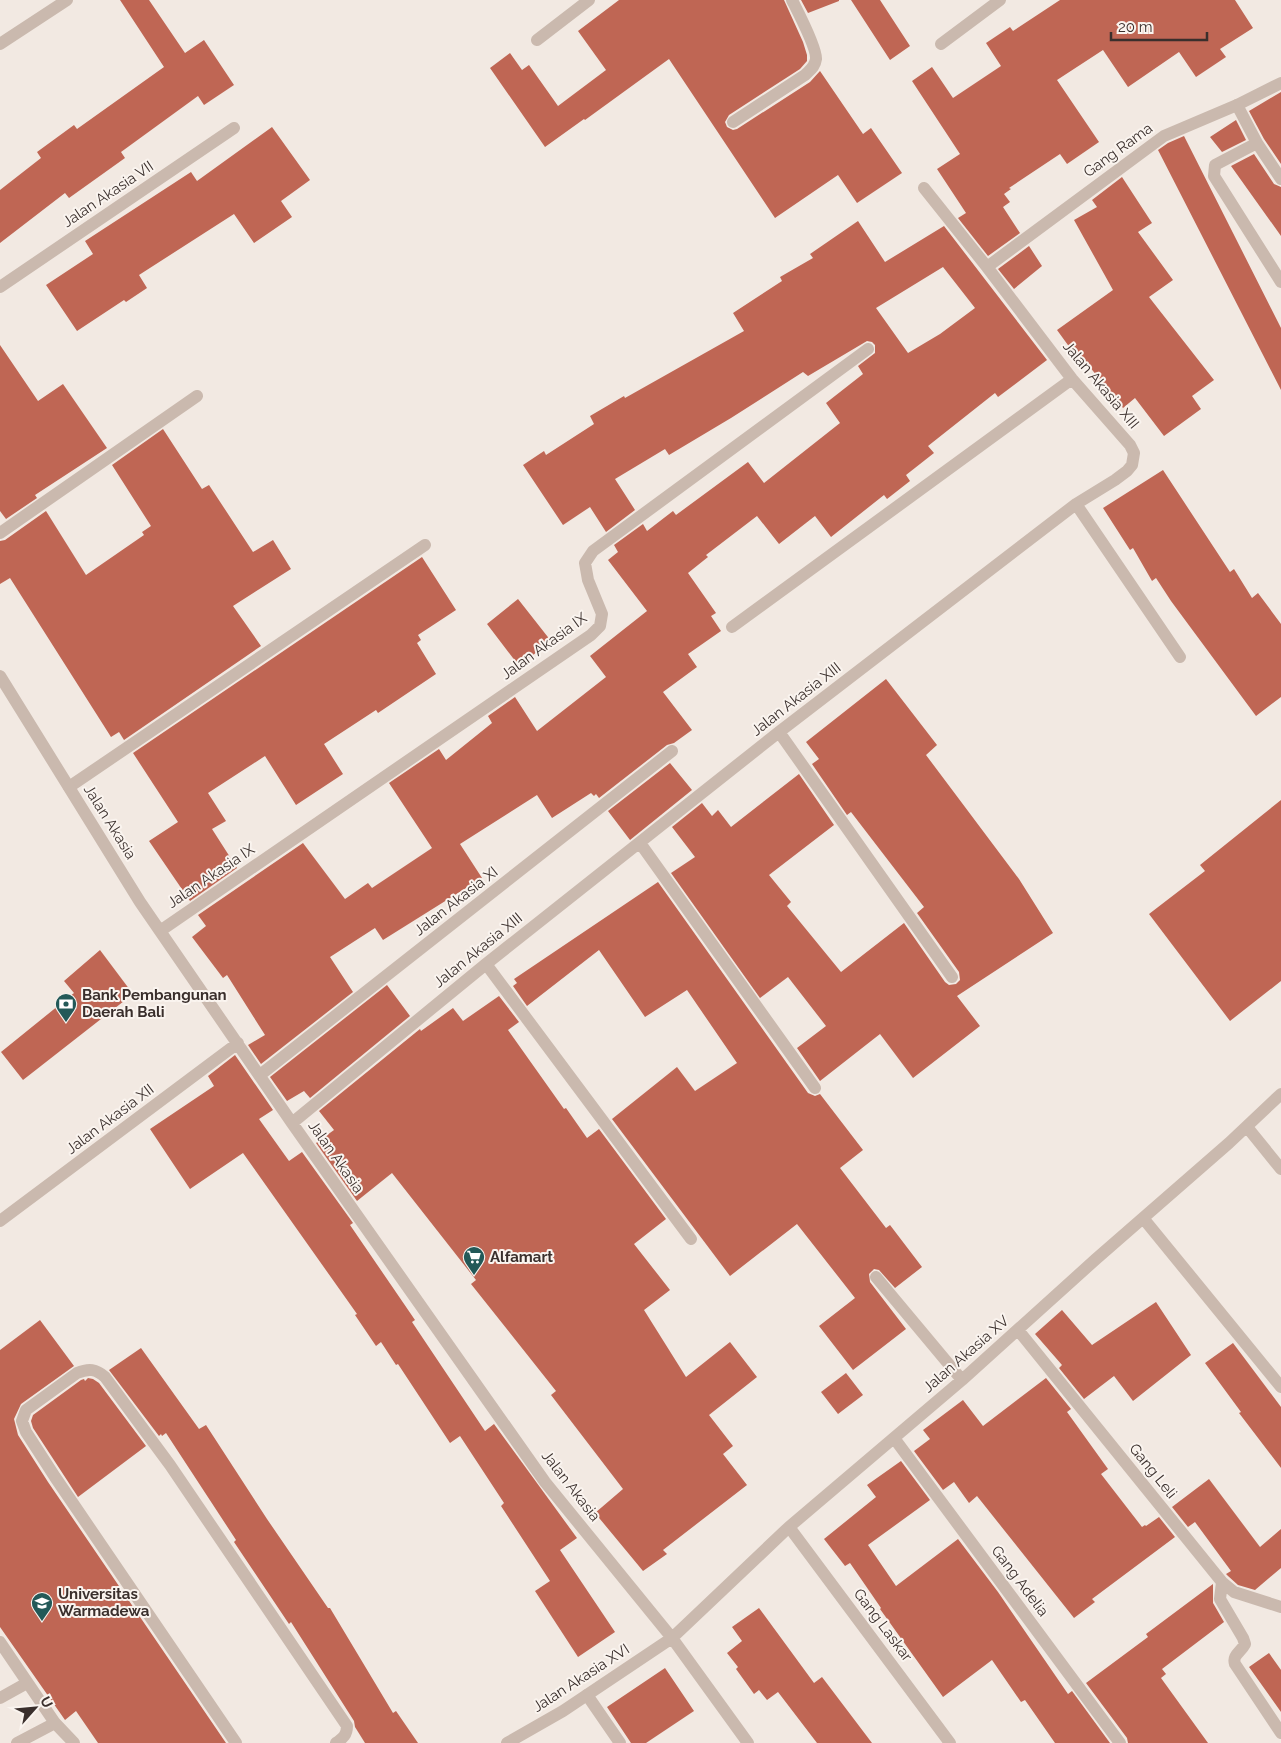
<svg xmlns="http://www.w3.org/2000/svg" width="1281" height="1743" viewBox="0 0 1281 1743" font-family="Raleway,sans-serif">
<rect width="100%" height="100%" fill="#f2e9e2"/>
<path fill="#bf6654" fill-rule="evenodd" d="M120 0H149L185 53 204 40 234 85 204 105 198 96 121 152 125 158 69 198 65 193 0 243V190L41 158 37 152 74 125 77 129 164 67Z
M619 0H784L803 42 807 55V61L800 69 729 115 725 122 727 127 733 130 737 129 810 82 820 71 863 134 871 128 902 173 857 203 838 175 775 218 669 59 585 120 584 119 545 147 490 68 510 53 522 70 529 65 558 106 606 70 578 31Z
M801 0H839V1L808 13Z
M851 0H880L910 46 890 60Z
M1060 0H1235L1253 28 1220 49 1226 57 1196 77 1179 52 1128 87 1103 50 1057 80 1099 142 1067 164 1060 154 1009 188 1011 189 1004 194 1010 202 1003 207 1020 233 988 256 958 218 966 213 937 169 960 154 912 81 932 67 953 98 1001 66 986 43 1010 27 1013 31Z
M1281 92V164L1264 139 1249 111Z
M1236 120 1246 140 1222 152 1210 137Z
M272 127 310 180 281 201 292 217 254 243 234 214 139 275 147 288 126 302 124 300 77 331 46 285 93 254 85 241 191 172 197 181Z
M1184 136 1281 328V390L1158 150 1168 143Z
M1254 154 1274 184 1281 187V236L1231 166Z
M1122 177 1152 223 1138 232 1173 280 1149 297 1214 380 1192 396 1201 409 1164 436 1135 398 1123 408 1076 350 1073 352 1057 330 1113 290 1074 220 1097 207 1092 200Z
M858 221 885 262 944 226 1047 360 998 397 995 393 928 446 934 453 906 475 910 481 887 499 884 495 831 537 815 516 779 544 757 516 706 555 708 557 688 573 716 613 711 616 721 631 688 654 697 667 663 692 692 730 674 743 667 745 599 798 596 794 594 796 591 793 552 818 537 795 460 844 482 878 383 940 375 928 330 957 353 992 261 1064 248 1045 265 1035 227 975 223 978 192 937 206 926 198 915 303 843 345 899 368 883 372 888 432 848 389 783 439 749 446 760 492 723 488 716 515 697 537 731 606 677 590 656 647 611 608 560 618 552 614 545 643 524 647 531 673 511 676 515 748 462 764 483 840 423 826 403 863 374 858 366 875 353V345L872 342 867 341 808 376 803 372 731 418 669 455 665 449 615 479 635 510 606 532 590 507 563 525 523 465 544 451 546 455 594 424 590 416 624 396 625 398 744 331 733 313 782 281 780 277 813 258 810 254ZM943 267 975 308 940 334 908 353 876 308Z
M1029 246 1042 266 1014 289 998 269Z
M0 345 38 401 63 384 107 448 35 495 37 498 6 519 0 511Z
M163 429 202 489 209 485 253 552 273 540 291 569 233 606 261 646 124 740 119 732 111 737 10 578 0 584V541L5 540 46 511 86 575 144 535 142 532 151 526 112 465Z
M1163 470 1230 572 1234 569 1252 598 1258 593 1281 624V697L1256 716 1171 601 1156 578 1152 581 1133 548 1130 550 1103 508Z
M422 557 456 610 418 635 421 640 417 643 436 674 378 713 376 710 324 744 343 774 296 805 265 756 208 793 226 821 212 829 237 868 190 901 149 841 178 822 133 753Z
M518 599 551 641 519 666 487 624Z
M886 679 937 745 926 755 1019 879 1053 933 957 996 980 1026 913 1078 880 1034 820 1081 797 1048 826 1026 788 977 760 998 671 873 695 857 672 827 702 803 712 816 718 810 731 827 799 774 834 825 769 875 791 902 787 906 841 972 904 923 945 982 949 985 956 984 960 980 959 972 917 913 924 907 851 812 847 815 812 764 819 759 806 742Z
M670 763 692 790 630 840 608 811Z
M1281 800V981L1230 1021 1149 914 1205 871 1200 865Z
M658 882 808 1093 815 1096 820 1094 863 1150 840 1168 886 1228 890 1225 922 1267 895 1288 879 1270 874 1269 869 1274 870 1282 906 1329 853 1370 819 1326 855 1298 797 1224 730 1276 612 1119 677 1067 695 1091 737 1063 687 990 645 1017 599 950 527 1006 513 986 517 983 514 979Z
M100 950 133 994 23 1080 1 1052 74 993 64 981Z
M387 985 410 1016 310 1098 304 1091 287 1101 270 1077Z
M499 996 519 1022 508 1030 564 1109 566 1108 587 1138 599 1129 666 1219 634 1244 670 1290 644 1310 686 1377 730 1342 757 1377 709 1415 733 1446 723 1454 747 1485 663 1550 667 1554 643 1571 595 1513 623 1489 551 1395 556 1391 471 1284 476 1280 392 1173 357 1201 316 1143 334 1130 319 1111 420 1029 421 1031 453 1008 463 1021Z
M235 1055 273 1110 259 1119 289 1161 302 1152 353 1223 350 1225 415 1320 412 1322 485 1431 494 1424 577 1538 560 1550 615 1632 578 1657 535 1591 550 1581 501 1506 504 1503 460 1436 450 1443 398 1364 396 1365 381 1342 376 1346 355 1315 357 1314 243 1153 190 1189 150 1129 214 1086 208 1076Z
M1156 1302 1191 1355 1133 1401 1114 1376 1084 1399 1059 1368 1062 1365 1035 1334 1062 1310 1092 1345Z
M40 1320 74 1366 21 1404 14 1419 18 1435 48 1482 226 1743H98L76 1711 65 1720 0 1627V1350Z
M1233 1343 1281 1407V1468L1239 1413 1241 1412 1205 1363Z
M141 1348 199 1429 206 1425 267 1519 328 1608H330L393 1713 396 1711 418 1743H365L355 1727 354 1721 291 1622 289 1624 234 1542 236 1540 166 1433 162 1436 161 1434 159 1436 109 1370Z
M846 1373 863 1395 838 1414 821 1392Z
M88 1378 93 1379 99 1383 146 1446 78 1497 33 1428 31 1421 33 1415 81 1380 84 1379 85 1381Z
M1046 1378 1071 1409 1067 1412 1108 1469 1101 1474 1142 1527 1145 1525 1146 1526 1159 1517 1175 1537 1092 1599 1095 1602 1074 1618 977 1496 969 1503 954 1482 943 1490 914 1451 930 1439 923 1430 963 1400 983 1426Z
M901 1461 930 1500 868 1545 896 1586 958 1539 998 1592 1068 1694 1072 1691 1110 1743H1055L1025 1700 1021 1702 992 1660 943 1697 880 1609 881 1608 850 1563 845 1566 824 1539 876 1497 867 1485Z
M1209 1479 1260 1547 1281 1529V1568L1255 1590 1238 1585 1228 1576 1226 1574 1231 1571 1195 1522 1188 1527 1172 1507Z
M1213 1584V1603L1224 1622 1162 1669 1166 1674 1161 1678 1208 1743H1128L1127 1738 1086 1683 1148 1637 1146 1634Z
M759 1608 814 1683 822 1677 872 1743H817L778 1692 767 1700 759 1690 754 1694 736 1669 738 1667 727 1653 742 1641 732 1627Z
M1269 1653 1281 1670V1712L1249 1667Z
M665 1668 694 1711 646 1743H631L607 1707Z"/>
<g fill="none" stroke-linecap="round" stroke-linejoin="round">
<path stroke="#cab9ae" stroke-width="12" d="M1237 105 1257 143 1281 179
M1257 143 1215 165 1214 176 1281 282
M0 533 197 396
M69 787 425 545
M0 1642 55 1723 74 1743
M587 1695 620 1743
M0 1698 27 1683
M17 1743 55 1723"/>
<path stroke="#cab9ae" stroke-width="12" d="M537 40 589 0
M0 44 67 0
M941 44 1000 0
M733 122 805 75C810 70 815 67 816 59 817 48 798 12 792 0
M987 267 1164 136 1237 105 1281 83
M0 287 234 128
M1076 504 1180 657
M732 627 1072 379
M0 676 140 902 292 1123 545 1482 672 1638 748 1743
M779 732 952 977
M640 843 815 1088
M160 931 591 635 600 626 602 614 588 580 585 563 593 551 868 349
M486 964 691 1239
M260 1075 672 751
M292 1123 486 964 779 732 1076 504 1115 480 1127 471 1132 465 1134 453 1130 445 1072 379 987 267 924 188
M1247 1127 1281 1169
M1143 1218 1281 1387
M0 1221 238 1043
M876 1277 962 1380
M1018 1330 1222 1582 1234 1592 1281 1607
M894 1438 1120 1743
M789 1527 950 1743
M1222 1582 1220 1599 1243 1638 1245 1644C1241 1652 1232 1655 1235 1664L1281 1733
M236 1743 55 1477 26 1432 22 1421 26 1410 77 1373C89 1368 96 1369 105 1377L170 1465 347 1726C347 1735 343 1738 336 1743
M507 1743 563 1711 672 1638 789 1527 962 1380 1096 1259 1229 1143 1281 1094"/>
</g>
<defs>
<g id="bank-pin" transform="scale(1.125)"><path d="M0 17L-7.5 6A9.5 9.5 0 1 1 7.5 6Z" fill="#235958" stroke="#faf4ef"/><path d="M-6-4H6V4H-6ZM0-2.3a2.3 2.3 0 1 0 0 4.6a2.3 2.3 0 1 0 0-4.6Z" fill="#fff"/></g>
<g id="supermarket-pin" transform="scale(1.125)"><path d="M0 17L-7.5 6A9.5 9.5 0 1 1 7.5 6Z" fill="#235958" stroke="#faf4ef"/><path d="M-6-5.5h2.5l.6 2H6L4.5 2H-2.5L-4.4-4H-6ZM-1.5 3.2a1.3 1.3 0 1 0 .1 0ZM3 3.2a1.3 1.3 0 1 0 .1 0Z" fill="#fff"/></g>
<g id="university-pin" transform="scale(1.125)"><path d="M0 17L-7.5 6A9.5 9.5 0 1 1 7.5 6Z" fill="#235958" stroke="#faf4ef"/><path d="M0-5L7-2L0 1L-7-2ZM-4 1L0 2.5L4 1V4Q0 6-4 4Z" fill="#fff"/></g>
</defs>
<g fill-rule="evenodd">
<use href="#bank-pin" x="66" y="1004"/>
<use href="#supermarket-pin" x="474" y="1257"/>
<use href="#university-pin" x="42" y="1603"/>
</g>
<g text-anchor="middle" dominant-baseline="central" stroke-width="4" stroke-linejoin="round" paint-order="stroke">
<g font-size="15" fill="#3a2f2c" stroke="#faf4ef">
<text transform="translate(1118 150) rotate(-36)">Gang Rama</text>
<text transform="translate(108 194) rotate(-34)">Jalan Akasia VII</text>
<text transform="translate(1101 385) rotate(50)">Jalan Akasia XIII</text>
<text transform="translate(544 646) rotate(-36)">Jalan Akasia IX</text>
<text transform="translate(796 699) rotate(-38)">Jalan Akasia XIII</text>
<text transform="translate(110 822) rotate(58)">Jalan Akasia</text>
<text transform="translate(211 876) rotate(-34)">Jalan Akasia IX</text>
<text transform="translate(456 901) rotate(-38)">Jalan Akasia XI</text>
<text transform="translate(478 950) rotate(-39)">Jalan Akasia XIII</text>
<text transform="translate(110 1119) rotate(-37)">Jalan Akasia XII</text>
<text transform="translate(336 1157) rotate(55)">Jalan Akasia</text>
<text transform="translate(966 1354) rotate(-41)">Jalan Akasia XV</text>
<text transform="translate(1153 1471) rotate(51)">Gang Leli</text>
<text transform="translate(571 1486) rotate(52)">Jalan Akasia</text>
<text transform="translate(1020 1581) rotate(53)">Gang Adelia</text>
<text transform="translate(883 1625) rotate(53)">Gang Laskar</text>
<text transform="translate(581 1678) rotate(-33)">Jalan Akasia XVI</text>
</g>
<g font-size="15" font-weight="bold" fill="#3a2f2c" stroke="#faf4ef" text-anchor="start">
<text x="82" y="995">Bank Pembangunan<tspan x="82" dy="17">Daerah Bali</tspan></text>
<text x="490" y="1257">Alfamart</text>
<text x="58" y="1594">Universitas<tspan x="58" dy="17">Warmadewa</tspan></text>
</g>
</g>
<g transform="translate(35 1708) rotate(63)" stroke="#faf4ef" stroke-width="4" paint-order="stroke">
<path d="M0-4L9 19L0 12L-9 19Z" fill="#3a2f2c"/>
<text y="-8" font-size="14" font-weight="bold" text-anchor="middle" fill="#3a2f2c">U</text>
</g>
<path d="M1111 32v8h96v-8" fill="none" stroke="#3a2f2c" stroke-width="2.5"/>
<text x="1118" y="32" font-size="15" fill="#3a2f2c" stroke="#faf4ef" stroke-width="4" paint-order="stroke">20 m</text>
</svg>
